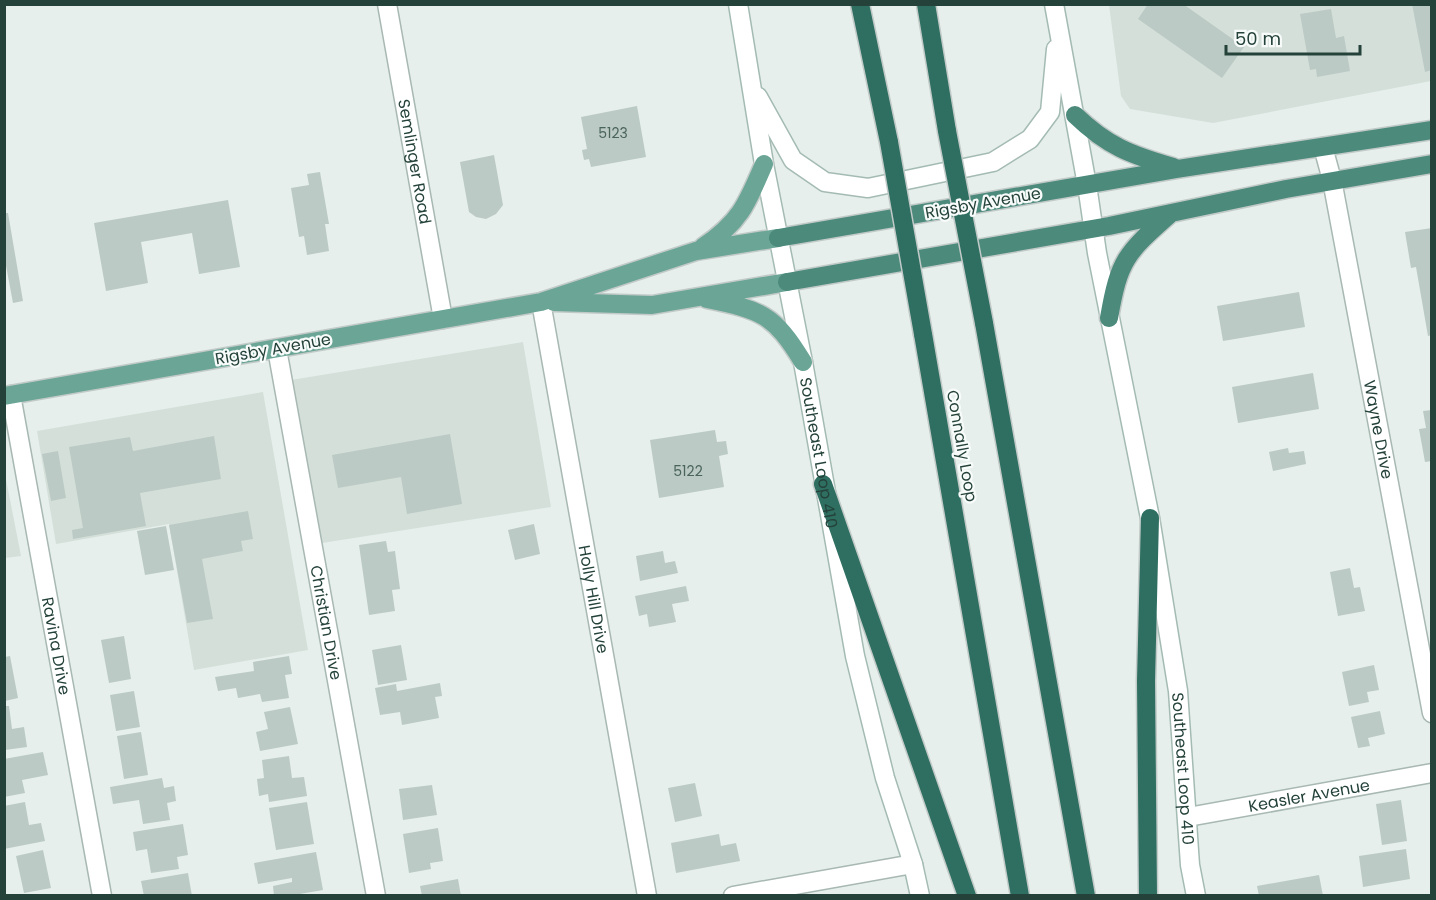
<svg xmlns="http://www.w3.org/2000/svg" width="1436" height="900" viewBox="0 0 1436 900" font-family="Poppins,sans-serif">
<rect width="100%" height="100%" fill="#e6efeb"/>
<path fill="#d4dfda" d="M1109 5H1431V81L1213 123 1130 109 1121 96Z
M523 342 551 507 322 543 291 380Z
M263 392 308 650 194 670 169 524 56 544 37 431Z
M5 474 21 556 5 558H4Z"/>
<path fill="#bbcac4" d="M1148 4H1183L1244 47 1222 78 1138 19Z
M1412 4H1432V70L1425 72Z
M1331 9 1336 38 1344 36 1350 71 1317 77 1316 69 1310 70 1300 14Z
M637 106 646 157 591 167 589 159 584 160 582 150 587 149 581 117Z
M494 155 503 205 496 214 486 219 476 217 469 212 460 162Z
M320 172 329 224H325L329 251 307 255 304 236 299 237 291 188 309 185 307 174Z
M228 200 240 267 199 274 192 233 141 242 148 283 106 291 94 223Z
M4 213H8L23 301 13 303 4 255Z
M1432 228V335L1428 336 1416 267 1411 268 1405 232Z
M1299 292 1305 327 1223 341 1217 306Z
M1313 373 1319 409 1238 423 1232 387Z
M1432 410V461L1425 462 1419 429 1426 428 1423 411Z
M715 430 717 442 726 441 728 454 719 456 724 487 659 498 650 440Z
M450 434 462 504 407 514 401 477 338 488 332 455Z
M214 436 221 479 140 493 146 526 73 539 72 530 83 528 69 447 130 437 133 451Z
M1288 448 1289 453 1304 451 1306 464 1273 471 1269 452Z
M58 451 66 498 51 501 42 454Z
M248 511 253 539 241 541 243 551 202 559 213 619 187 623 169 525Z
M534 524 540 554 515 560 508 530Z
M166 526 174 570 145 575 137 531Z
M386 541 388 552 395 551 400 589 392 590 395 611 369 615 359 545Z
M663 551 665 563 675 561 678 573 640 581 636 556Z
M1350 568 1354 588 1360 587 1365 611 1338 616 1330 572Z
M686 586 689 601 672 604 676 622 649 627 647 614 639 616 635 596Z
M124 636 131 679 109 683 101 640Z
M401 645 407 680 378 685 372 650Z
M10 656 18 698 5 701V657Z
M289 656 292 674 285 675 289 698 262 702 260 694 238 698 236 688 218 691 215 677 254 671 253 662Z
M1374 665 1379 690 1367 692 1369 702 1349 706 1342 672Z
M440 683 442 696 435 697 439 718 402 725 400 712 380 715 375 688 396 684 397 691Z
M134 691 140 727 116 731 110 695Z
M5 706H9L12 729 24 727 27 747 5 750Z
M290 707 298 744 260 751 256 732 268 729 264 712Z
M1380 711 1385 734 1368 738 1370 746 1358 748 1351 717Z
M141 732 148 775 124 779 117 736Z
M43 752 48 775 22 780 25 793 4 797V759Z
M289 756 292 778 304 777 307 796 269 802 268 794 259 796 257 779 264 778 262 760Z
M162 778 164 788 174 786 176 801 167 803 170 820 143 824 139 800 113 804 110 787Z
M695 783 702 816 675 822 668 788Z
M432 785 437 815 403 820 399 789Z
M1401 800 1407 841 1382 845 1376 804Z
M25 802 29 825 41 823 45 841 4 849V806Z
M307 802 314 844 276 850 269 808Z
M183 824 188 855 177 857 179 869 151 873 147 849 136 851 133 832Z
M438 828 443 861 430 863 431 869 409 873 403 834Z
M719 834 721 846 736 843 740 861 676 873 671 843Z
M1406 849 1410 879 1363 887 1359 856Z
M43 850 51 888 24 893 16 856Z
M316 852 323 890 288 896H274L273 886 292 882V878L258 884 254 863Z
M188 873 192 896H144L141 881Z
M1319 875 1323 896H1259L1257 886Z
M458 879 461 896H422L420 886Z"/>
<g fill="none" stroke-linecap="round" stroke-linejoin="round">
<g stroke="#a8b8b2" stroke-width="21">
<g id="minor">
<path id="s1" d="M387 4 443 319"/>
<path id="s2" d="M1323 147 1332 180 1432 713"/>
<path id="s3" d="M541 302 647 896"/>
<path id="s4" d="M277 349 376 896"/>
<path id="s5" d="M11 395 102 896"/>
<path id="s6" d="M1188 817 1432 773"/>
<path d="M733 896 913 864"/>
</g>
</g>
<g stroke="#a4bbb3" stroke-width="21">
<g id="secondary">
<path id="s7" d="M738 4 764 164 803 362 855 656 885 778 913 864 920 896"/>
<path id="s8" d="M1054 4 1087 185 1097 253 1150 518 1178 691 1190 865 1196 896"/>
<path d="M758 97 793 160 825 182 868 188 993 162 1030 139 1050 112 1056 49"/>
</g>
</g>
<g stroke="#c2cac8" stroke-width="21">
<path id="primary" d="M703 247C740 222 747 204 764 164
M707 299C761 310 774 314 803 362
M554 302 652 305 787 282
M4 396 541 302 696 251 778 238"/>
</g>
<g stroke="#c2cac8" stroke-width="21">
<path id="trunk" d="M1075 115C1107 146 1131 155 1173 167
M778 238 1177 169 1432 130
M787 282 1109 226 1286 189 1432 164
M1109 318C1119 260 1126 253 1169 215"/>
</g>
<g stroke="#c2cac8" stroke-width="21">
<path id="motorway" d="M860 4 889 142
M926 4 947 131
M984 323 1086 896
M923 334 1020 896
M823 484 967 896
M1148 896 1146 681 1150 518"/>
</g>
<use href="#minor" stroke="#fff" stroke-width="18"/>
<use href="#secondary" stroke="#fff" stroke-width="18"/>
<use href="#primary" stroke="#6aa596" stroke-width="18"/>
<use href="#trunk" stroke="#4c8a7c" stroke-width="18"/>
<use href="#motorway" stroke="#2f6f62" stroke-width="18"/>
<g stroke="#c2cac8" stroke-width="21" stroke-linecap="butt">
<path id="motorway-bridge" d="M947 131 984 323
M889 142 923 334"/>
</g>
<use href="#motorway-bridge" stroke="#2f6f62" stroke-width="18"/>
</g>
<g text-anchor="middle" dominant-baseline="central" stroke-width="4.5" stroke-linejoin="round" paint-order="stroke">
<g font-size="14" fill="#4a645c">
<text x="613" y="133">5123</text>
<text x="688" y="471">5122</text>
</g>
<g font-size="16" fill="#24423a" stroke="#f7fbf9">
<text stroke="none"><textPath href="#s1" startOffset="160">Semlinger Road</textPath></text>
<text transform="translate(983 203) rotate(-10)">Rigsby Avenue</text>
<text transform="translate(273 349) rotate(-10)">Rigsby Avenue</text>
<text stroke="none"><textPath href="#s2" startOffset="288">Wayne Drive</textPath></text>
<text transform="translate(962 446) rotate(80)">Connally Loop</text>
<text stroke="none"><textPath href="#s7" startOffset="456">Southeast Loop 410</textPath></text>
<text stroke="none"><textPath href="#s3" startOffset="302">Holly Hill Drive</textPath></text>
<text stroke="none"><textPath href="#s4" startOffset="278">Christian Drive</textPath></text>
<text stroke="none"><textPath href="#s5" startOffset="255">Ravina Drive</textPath></text>
<text stroke="none"><textPath href="#s8" startOffset="776">Southeast Loop 410</textPath></text>
<text stroke="none"><textPath href="#s6" startOffset="123">Keasler Avenue</textPath></text>
</g>
</g>
<rect width="1436" height="900" fill="none" stroke="#24423a" stroke-width="12"/>
<path d="M1226 45v9h134v-9" fill="none" stroke="#24423a" stroke-width="3"/>
<text x="1235" y="45" font-size="18" fill="#24423a" stroke="#f7fbf9" stroke-width="4.5" paint-order="stroke">50 m</text>
</svg>
